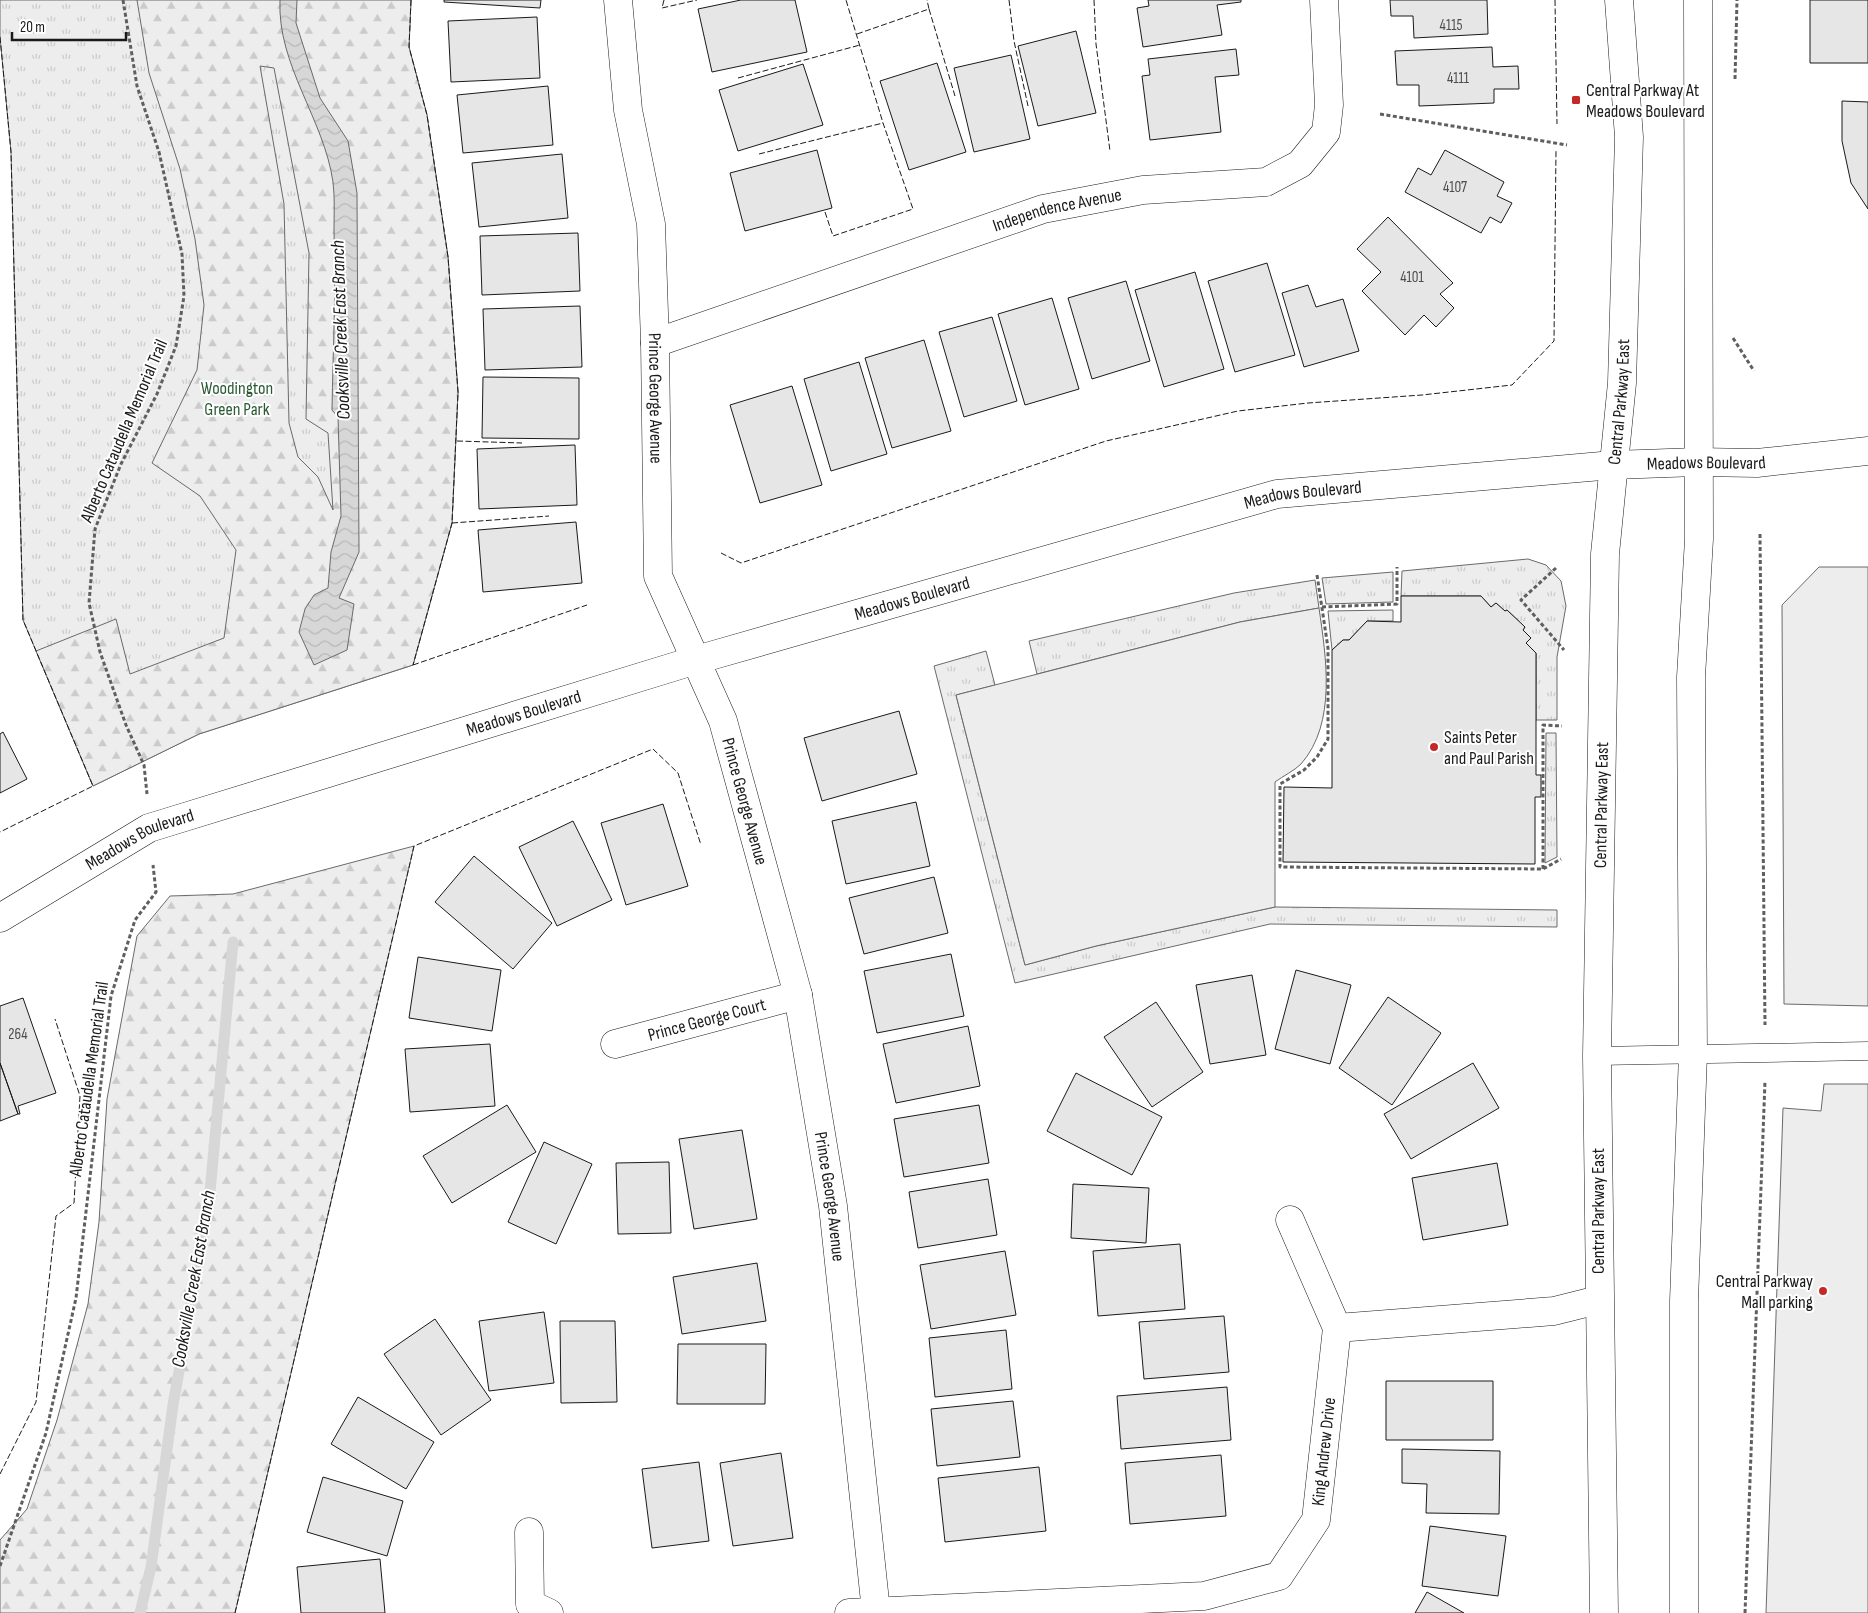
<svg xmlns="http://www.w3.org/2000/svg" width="1868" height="1613" viewBox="0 0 1868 1613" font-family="'Sofia Sans Condensed',sans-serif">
<defs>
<pattern id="grass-tufts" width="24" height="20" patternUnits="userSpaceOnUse" patternTransform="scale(1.25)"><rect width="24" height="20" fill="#ededed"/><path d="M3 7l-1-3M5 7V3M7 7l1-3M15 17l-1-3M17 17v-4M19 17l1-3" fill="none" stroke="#cbcbcb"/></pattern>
<pattern id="forest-firs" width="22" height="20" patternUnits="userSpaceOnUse" patternTransform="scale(1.25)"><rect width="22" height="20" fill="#ededed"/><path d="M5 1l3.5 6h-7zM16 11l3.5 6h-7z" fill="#cbcbcb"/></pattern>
<pattern id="water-waves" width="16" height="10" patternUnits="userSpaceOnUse" patternTransform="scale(1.25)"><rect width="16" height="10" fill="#d7d7d7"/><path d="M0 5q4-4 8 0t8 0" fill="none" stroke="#b8b8b8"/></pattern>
</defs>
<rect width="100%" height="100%" fill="#fff"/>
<path fill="url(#grass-tufts)" stroke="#6a6a6a" d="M0 0H411L409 47 427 115 448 257 458 392 452 523 413 665 199 734 93 786 23 620 11 152 0 37Z
M1528 559 1546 565 1561 581 1566 606 1557 657V720H1536V653L1526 643 1531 638 1523 630 1525 627 1507 610 1505 611 1496 603 1491 607 1481 596H1401L1402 571Z
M1393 572V602L1326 604 1322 578Z
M1315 580 1319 608 1240 622 1037 674 1029 641 1234 593Z
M1393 610V621H1367L1349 640H1343L1332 650 1328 611Z
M986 651 995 685 956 695 1025 965 1096 946 1275 907 1557 910V927L1270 924 1015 983 934 666Z
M1546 733H1556L1557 857 1545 863Z"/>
<path fill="url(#forest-firs)" stroke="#6a6a6a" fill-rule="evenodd" d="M137 0H411L409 47 427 115 448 257 458 392 452 523 413 665 199 734 93 786 36 651 116 619 130 674 224 638 236 550 200 496 152 463 197 370 204 305 195 239 180 169 149 73ZM260 66 274 68 309 253 306 419 328 433 333 510 318 477 298 457 289 423 284 204Z
M414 846 235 1613H0V1540L27 1509 57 1420 88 1304 99 1222 107 1099 137 936 170 896 233 894Z"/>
<path fill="#ededed" stroke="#6a6a6a" d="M1819 567H1868V1006L1784 1004 1782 605Z
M1319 608C1326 657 1337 723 1301 764 1294 771 1283 776 1275 782V907L1096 946 1025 965 956 695 1240 622Z
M1824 1084H1868V1613H1766L1783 1108 1821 1111Z"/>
<path fill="url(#water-waves)" stroke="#6a6a6a" d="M280 0H297L296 23 320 98 348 141 357 193 359 552 339 598 354 604 347 650 314 665 299 632 305 609 314 595 328 588 331 552 341 516 338 417 332 410C333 350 336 291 334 231 334 215 335 198 333 182 324 119 277 65 280 0Z"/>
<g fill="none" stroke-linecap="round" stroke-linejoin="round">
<path stroke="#d7d7d7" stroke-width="11" d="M140 1613 151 1567 173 1405 209 1203 233 942"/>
</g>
<path fill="#e6e6e6" stroke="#1a1a1a" d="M444 0H541L540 8 444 2Z
M741 0H795L807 52 712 72 698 9Z
M1148 0H1241V2L1217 5 1222 35 1143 47 1137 8 1149 6Z
M1390 0H1487L1488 34 1414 38 1413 16H1391Z
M1810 0H1868V63H1810Z
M537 17 540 78 451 82 448 21Z
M1076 31 1096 113 1038 126 1018 46Z
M1492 47 1493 67 1518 66 1519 89H1494V103L1419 106V85H1397L1395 51Z
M1236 49 1239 75 1215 77 1221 132 1150 140 1142 76 1150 75 1148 59Z
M1011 55 1030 139 974 152 954 68Z
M937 63 966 152 909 170 880 81Z
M803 64 823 125 738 151 719 90Z
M548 86 553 145 463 153 457 95Z
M1842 101 1868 102V209L1851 183 1842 141Z
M817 150 832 208 745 231 730 173Z
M1445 150 1504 182 1497 196 1512 203 1501 223 1490 217 1481 233 1405 192 1418 168 1431 175Z
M562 154 568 218 479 227 472 163Z
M1388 217 1453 283 1440 294 1454 308 1436 327 1424 315 1405 335 1362 291 1381 272 1357 249Z
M578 233 580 291 482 295 480 236Z
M1267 263 1295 355 1235 372 1208 281Z
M1195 272 1224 369 1164 387 1135 290Z
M1126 281 1150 361 1092 379 1068 298Z
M1308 285 1316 307 1343 299 1359 351 1304 367 1282 293Z
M1052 298 1079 389 1025 405 998 314Z
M580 306 582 367 485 370 483 309Z
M992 317 1017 401 964 417 939 332Z
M924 340 951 431 892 448 865 358Z
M859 362 887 454 831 471 804 379Z
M483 377 579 378V439L482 438Z
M792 386 822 485 760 503 730 405Z
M575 445 577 505 479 509 477 449Z
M576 522 582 583 483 592 478 530Z
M1401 596H1481L1491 607 1496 603 1505 611 1507 610 1525 627 1523 630 1531 638 1526 643 1536 653V775H1541V797H1535V864L1283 862 1284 787 1332 788V650L1343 640H1349L1367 621 1401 622Z
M899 711 917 774 822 801 804 738Z
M3 732 27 779 0 793V734Z
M916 802 930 866 846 884 832 821Z
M663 804 688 886 626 905 601 823Z
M573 821 612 900 557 926 519 847Z
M474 856 552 923 513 969 435 902Z
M934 877 948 933 864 954 849 898Z
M951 954 964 1016 877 1033 864 971Z
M418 957 501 970 492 1031 409 1018Z
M1296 970 1351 985 1330 1064 1275 1049Z
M1252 975 1266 1055 1210 1064 1196 985Z
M1388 997 1441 1033 1392 1105 1339 1068Z
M23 998 56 1093 18 1106 20 1114H18L0 1063V1006Z
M1156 1002 1203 1072 1152 1107 1104 1037Z
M968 1026 980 1086 896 1103 883 1044Z
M490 1044 495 1106 410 1112 405 1049Z
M0 1063 18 1114 0 1121Z
M1473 1063 1499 1108 1411 1159 1384 1114Z
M1076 1073 1162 1117 1132 1175 1047 1131Z
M507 1105 536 1152 452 1203 423 1156Z
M979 1105 989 1163 904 1177 894 1119Z
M742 1130 757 1219 694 1229 679 1139Z
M544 1142 592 1164 556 1244 508 1222Z
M669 1162 671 1233 618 1234 616 1163Z
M1497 1163 1508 1225 1423 1240 1412 1178Z
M988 1179 997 1235 918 1248 909 1192Z
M1073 1184 1149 1188 1146 1243 1071 1238Z
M1180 1244 1185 1309 1098 1316 1093 1251Z
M1005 1251 1016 1315 931 1329 920 1265Z
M757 1263 766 1321 682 1334 673 1277Z
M544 1312 554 1383 489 1391 479 1321Z
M1224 1316 1229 1372 1144 1379 1139 1322Z
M435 1319 491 1400 441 1435 384 1354Z
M560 1321H615L617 1402 561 1403Z
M1006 1330 1012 1389 935 1397 929 1338Z
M678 1344H766L765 1404H677Z
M1386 1381H1493V1440H1386Z
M1227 1387 1231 1440 1121 1449 1117 1396Z
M358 1397 434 1442 406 1489 331 1444Z
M1013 1401 1020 1457 937 1466 931 1409Z
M1402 1449 1500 1451 1499 1514 1426 1513 1427 1484 1402 1483Z
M781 1453 793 1538 733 1546 720 1463Z
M1221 1455 1226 1516 1130 1524 1125 1463Z
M699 1462 709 1541 652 1548 642 1469Z
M1039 1467 1046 1531 945 1542 938 1478Z
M323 1477 403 1501 387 1556 307 1532Z
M1430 1526 1506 1536 1498 1596 1422 1586Z
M380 1559 385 1613H301L297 1567Z
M1427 1592 1464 1613H1415Z"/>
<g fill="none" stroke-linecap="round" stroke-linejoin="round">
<g stroke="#1a1a1a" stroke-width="19">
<path id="lane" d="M1597 1056 1868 1051"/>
</g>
<g stroke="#1a1a1a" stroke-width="29">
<g id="street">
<path id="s1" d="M618 0 628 110 651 224 655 343 658 576 723 721 798 995 833 1206 876 1611"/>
<path id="s2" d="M655 343 1043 209 1143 190 1266 182 1300 164 1326 132 1329 105 1324 0"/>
<path id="s3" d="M0 918 149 828 696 660 1277 494 1613 465 1697 462 1757 463 1868 451"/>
<path id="s4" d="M615 1044 798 995"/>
<path d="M1337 1328 1554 1311 1598 1300"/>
<path d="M529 1532 530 1604 549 1613"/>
<path id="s5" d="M849 1613 1204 1596 1279 1576 1316 1520 1337 1328 1290 1220"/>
</g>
</g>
<g stroke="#1a1a1a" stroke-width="29">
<g id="secondary">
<path id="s6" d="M1604 1613 1597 1056 1605 554 1622 383 1629 137 1619 0"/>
<path d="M1684 1613V1301L1693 1054 1691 677 1699 539 1698 0"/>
</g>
</g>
<path stroke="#5f5f5f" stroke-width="3" stroke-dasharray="4 2.5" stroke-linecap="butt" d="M123 0 137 86 159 152 182 254 184 296 176 346 157 394 121 464 95 529 89 603 100 652 126 725 144 765 147 794
M1735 79 1737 0
M1380 114 1567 145
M1733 338 1754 371
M1760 534 1765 1025
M1556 568 1521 600 1564 650
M1317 575 1328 648V739L1317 757 1304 770 1280 784V867L1543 869 1561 859
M1322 607 1397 604V567
M1543 869V725L1562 726
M0 1566 46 1433 76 1298 111 996 135 920 156 892 153 865
M1745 1613 1765 1081"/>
<use href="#lane" stroke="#fff" stroke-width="18"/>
<use href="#street" stroke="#fff" stroke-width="28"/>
<use href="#secondary" stroke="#fff" stroke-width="28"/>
<path stroke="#1a1a1a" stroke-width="1" stroke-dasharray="6 2.5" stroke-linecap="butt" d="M411 0 409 47 427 115 448 257 458 392 452 523 413 665
M664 0 662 8 697 0
M1009 0 1014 41 1028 106
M1094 0 1096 44 1110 151
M1555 0 1557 124
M929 9 955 96
M857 34 929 9 927 0
M0 37 11 152 23 620 93 786 0 832
M738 78 860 45
M759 154 883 123
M825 212 833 236 913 209 883 123 846 0
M457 441 522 443
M452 523 549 516
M721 553 741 563 1106 441 1238 411 1308 403 1422 395 1512 385 1554 341 1556 150
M413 665 587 605
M0 1474 36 1402 56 1216 74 1203 80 1096 55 1019
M235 1613 414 846 653 749 678 773 701 845"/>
</g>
<g fill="#c62828" stroke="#fff" stroke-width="2">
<rect x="1571" y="95" width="10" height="10" rx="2.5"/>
<circle cx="1434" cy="747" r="5"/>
<circle cx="1823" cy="1291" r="5"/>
</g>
<g text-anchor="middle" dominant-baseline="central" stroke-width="4" stroke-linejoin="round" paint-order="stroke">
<g font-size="15" fill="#4d4d4d">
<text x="1451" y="25">4115</text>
<text x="1458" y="78">4111</text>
<text x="1455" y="187">4107</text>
<text x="1412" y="277">4101</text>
<text x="18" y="1034">264</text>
</g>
<g font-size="18" fill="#1a1a1a" stroke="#fff" text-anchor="start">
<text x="1586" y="90">Central Parkway At<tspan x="1586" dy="21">Meadows Boulevard</tspan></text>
<text x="1444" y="737">Saints Peter<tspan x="1444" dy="21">and Paul Parish</tspan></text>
<text x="1813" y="1281" text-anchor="end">Central Parkway<tspan x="1813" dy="21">Mall parking</tspan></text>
</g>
<g font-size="18" fill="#1a1a1a" stroke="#fff">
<text stroke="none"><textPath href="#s2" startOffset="424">Independence Avenue</textPath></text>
<text stroke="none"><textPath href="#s1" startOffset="401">Prince George Avenue</textPath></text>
<text stroke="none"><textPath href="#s6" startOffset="1212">Central Parkway East</textPath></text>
<text transform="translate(124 431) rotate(-67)">Alberto Cataudella Memorial Trail</text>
<text stroke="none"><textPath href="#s3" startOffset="1781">Meadows Boulevard</textPath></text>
<text stroke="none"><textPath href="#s3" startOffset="1376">Meadows Boulevard</textPath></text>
<text stroke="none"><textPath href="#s3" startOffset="971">Meadows Boulevard</textPath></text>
<text stroke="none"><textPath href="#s3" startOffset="566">Meadows Boulevard</textPath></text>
<text stroke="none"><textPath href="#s1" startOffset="821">Prince George Avenue</textPath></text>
<text stroke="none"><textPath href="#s6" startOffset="808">Central Parkway East</textPath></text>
<text stroke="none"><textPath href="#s3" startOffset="161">Meadows Boulevard</textPath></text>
<text stroke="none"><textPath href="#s4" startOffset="95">Prince George Court</textPath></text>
<text transform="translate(89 1079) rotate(-82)">Alberto Cataudella Memorial Trail</text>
<text stroke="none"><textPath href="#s1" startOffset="1226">Prince George Avenue</textPath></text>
<text transform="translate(1598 1211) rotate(-90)">Central Parkway East</text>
<text stroke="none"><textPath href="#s5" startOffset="569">King Andrew Drive</textPath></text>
</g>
<g font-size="18" fill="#2b5a34" stroke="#fff">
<text x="237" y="388">Woodington<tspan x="237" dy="21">Green Park</tspan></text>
</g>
<g font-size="19" font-style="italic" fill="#1a1a1a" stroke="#fff">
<text transform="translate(341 330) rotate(-92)">Cooksville Creek East Branch</text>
<text transform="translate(194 1279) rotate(-80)">Cooksville Creek East Branch</text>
</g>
</g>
<path d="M12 32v8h114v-8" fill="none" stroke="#1a1a1a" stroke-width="2.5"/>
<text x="20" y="32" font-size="15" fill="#1a1a1a" stroke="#ffffff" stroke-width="4" paint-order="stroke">20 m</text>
</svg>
